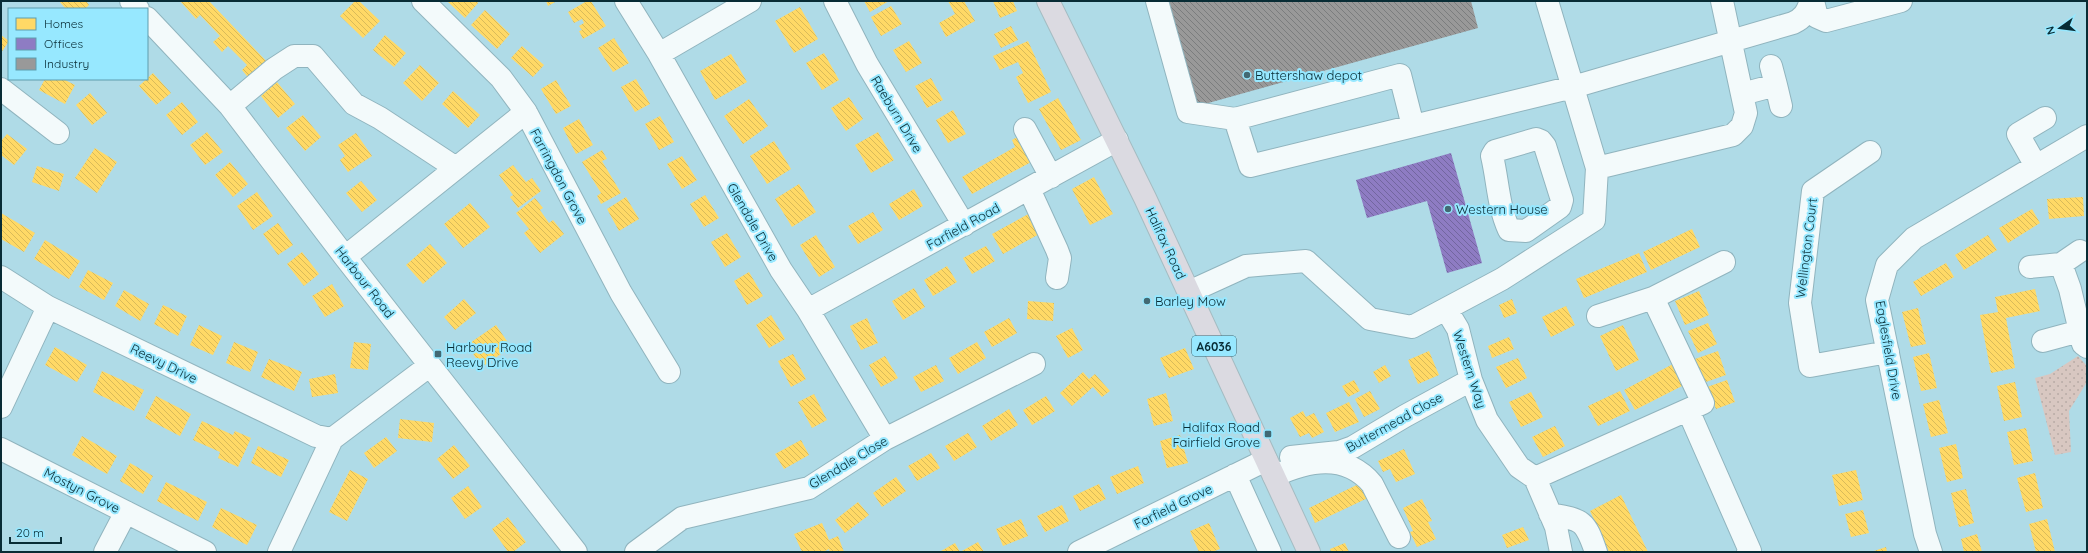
<svg xmlns="http://www.w3.org/2000/svg" width="2088" height="553" viewBox="0 0 2088 553" font-family="Quicksand,sans-serif">
<defs>
<pattern id="grass-dots" width="8" height="8" patternUnits="userSpaceOnUse"><rect width="8" height="8" fill="#d8c7c1"/><path d="M2 2h.1M6 6h.1" fill="none" stroke="#b8aba6" stroke-width="1.8" stroke-linecap="round"/></pattern>
<pattern id="homes-back-hatch" width="6" height="6" patternUnits="userSpaceOnUse"><rect width="6" height="6" fill="#ffd966"/><path d="M-1 5l2 2M0 0l6 6M5-1l2 2" fill="none" stroke="#d9ba59"/></pattern>
<pattern id="offices-back-hatch" width="6" height="6" patternUnits="userSpaceOnUse"><rect width="6" height="6" fill="#8e7cc3"/><path d="M-1 5l2 2M0 0l6 6M5-1l2 2" fill="none" stroke="#72669f"/></pattern>
<pattern id="industry-back-hatch" width="6" height="6" patternUnits="userSpaceOnUse"><rect width="6" height="6" fill="#999"/><path d="M-1 5l2 2M0 0l6 6M5-1l2 2" fill="none" stroke="#7b7d7e"/></pattern>
</defs>
<rect width="100%" height="100%" fill="#afdbe7"/>
<path fill="url(#grass-dots)" d="M2078 356 2087 366V382L2069 411 2071 452 2055 455 2035 378 2050 374Z"/>
<path fill="url(#homes-back-hatch)" d="M59 1H86L89 5 85 9H66Z
M180 1H209L269 64 251 81 242 70 247 65 228 46 222 52 213 42 220 36 200 15 196 19Z
M355 1H359L380 21 363 38 340 16Z
M447 1H477L478 3 465 18Z
M546 1H557L548 6Z
M587 1H591L606 26 583 39 579 31 582 30 579 26 584 23 582 19 574 23 568 12Z
M864 1H889L870 12Z
M948 1H964L975 21 946 37 939 23 955 14Z
M993 1H1013L1017 11 1000 18Z
M891 6 902 24 881 36 871 17Z
M800 7 818 39 794 53 775 21Z
M485 10 510 34 497 49 471 25Z
M1011 26 1018 40 1001 48 994 34Z
M1 35 9 41 1 53Z
M385 35 406 53 394 67 373 50Z
M614 38 629 63 613 72 598 48Z
M909 41 922 63 906 72 893 50Z
M1028 41 1051 92 1028 103 1016 77 1023 73 1018 62 1000 70 993 56Z
M522 46 544 65 533 77 511 58Z
M824 53 839 80 822 90 806 63Z
M731 54 747 82 715 100 700 71Z
M420 65 439 83 422 101 403 83Z
M153 73 171 93 156 105 139 86Z
M931 78 943 100 927 108 915 86Z
M45 79H63L75 85 65 104 39 90Z
M636 79 650 104 635 112 621 87Z
M556 80 571 106 556 114 541 89Z
M277 82 295 104 278 118 261 96Z
M453 91 480 115 468 128 442 104Z
M90 93 107 113 92 125 76 105Z
M849 97 863 119 846 131 831 108Z
M1058 98 1081 140 1061 150 1039 109Z
M749 99 768 126 743 144 724 116Z
M182 102 198 122 182 135 166 115Z
M953 110 966 134 948 143 936 120Z
M303 115 321 137 305 151 286 128Z
M660 116 674 142 659 150 645 124Z
M579 119 593 145 576 154 563 128Z
M207 132 223 152 205 165 190 145Z
M878 132 894 160 871 173 855 145Z
M356 133 372 156 348 172 340 160 345 156 338 145Z
M1024 133 1033 161 972 194 962 177 1015 147 1012 140Z
M7 134 27 149 14 165 1 155V141Z
M774 141 791 169 767 184 750 156Z
M95 148 117 162 97 193 75 178Z
M602 150 607 159 602 161 621 193 601 204 597 196 601 193 582 162Z
M682 156 697 180 682 189 667 164Z
M230 162 248 184 233 197 215 175Z
M513 165 526 182 532 178 541 191 518 208 510 197 513 195 499 175Z
M37 166 64 174 59 191 32 182Z
M1094 177 1113 214 1090 225 1072 189Z
M361 181 377 200 362 212 346 193Z
M799 184 816 212 792 227 775 199Z
M914 189 923 206 899 220 889 204Z
M257 192 273 216 253 230 237 206Z
M705 195 719 218 704 227 690 204Z
M626 197 639 219 619 231 607 209Z
M2083 197 2084 216 2049 219 2047 199Z
M535 198 543 208 540 210 549 223 553 220 564 234 540 253 524 233 529 229 516 213Z
M470 203 490 227 463 248 444 224Z
M2032 209 2040 223 2008 243 1999 228Z
M873 212 883 230 858 244 848 226Z
M1032 212 1043 232 1003 254 992 234Z
M1 213 35 233 24 252 1 239Z
M278 223 293 245 278 255 263 234Z
M1692 229 1700 247 1651 270 1643 252Z
M727 233 741 257 725 267 711 242Z
M816 235 835 267 819 277 800 245Z
M1988 235 1997 250 1964 270 1955 255Z
M45 240 80 261 69 279 34 259Z
M430 244 447 263 423 284 406 265Z
M986 246 995 261 972 274 963 258Z
M302 252 319 274 304 286 287 264Z
M1639 253 1647 272 1584 298 1576 279Z
M1946 263 1954 277 1921 296 1913 282Z
M947 266 957 282 933 296 924 280Z
M88 270 113 283 104 300 79 287Z
M749 272 763 296 747 305 734 281Z
M332 284 344 306 325 317 312 296Z
M914 288 925 307 903 320 892 301Z
M2035 289 2040 311 2006 318 2015 368 1991 373 1980 315 1998 312 1995 297Z
M124 290 149 304 140 321 115 306Z
M1699 291 1709 315 1685 325 1675 301Z
M464 299 476 313 455 330 444 317Z
M1512 299 1517 313 1504 318 1499 305Z
M1028 301 1054 303 1053 321 1027 319Z
M163 305 187 316 178 336 154 324Z
M1566 306 1575 325 1551 337 1542 317Z
M1918 308 1926 344 1911 347 1902 312Z
M771 315 785 339 769 348 756 325Z
M867 318 878 343 861 350 850 326Z
M1009 318 1017 333 992 347 984 332Z
M1708 323 1717 344 1698 353 1688 331Z
M199 325 222 336 213 355 190 345Z
M496 325 511 347 482 367 467 345Z
M1623 325 1639 360 1616 371 1600 336Z
M1072 328 1083 350 1068 358 1056 336Z
M1509 337 1514 349 1492 358 1488 346Z
M234 342 258 352 250 372 226 363Z
M354 342 371 344 368 370 350 368Z
M977 342 986 358 958 374 949 358Z
M55 347 87 365 77 382 45 365Z
M1185 348 1194 369 1169 378 1160 358Z
M1429 351 1439 375 1418 384 1408 360Z
M1718 351 1726 375 1703 383 1695 359Z
M1929 353 1937 388 1921 391 1913 357Z
M793 354 806 379 791 387 778 361Z
M885 356 898 378 881 387 869 365Z
M1518 358 1527 378 1506 388 1496 367Z
M269 359 302 372 294 391 261 377Z
M1673 364 1684 385 1635 410 1624 390Z
M936 365 944 381 921 392 913 377Z
M1385 365 1391 376 1379 383 1373 372Z
M102 371 144 390 134 411 93 392Z
M1083 372 1089 379 1095 374 1110 391 1102 397 1093 387 1072 406 1060 393Z
M335 374 338 393 312 397 309 379Z
M1354 380 1360 391 1348 397 1342 386Z
M1727 380 1735 402 1716 409 1707 387Z
M2015 382 2022 417 2004 421 1997 386Z
M1370 391 1380 409 1364 417 1355 399Z
M1620 391 1630 411 1598 426 1588 406Z
M1531 392 1543 417 1521 427 1509 402Z
M1166 393 1173 421 1154 426 1147 399Z
M814 394 827 420 812 428 798 402Z
M156 396 191 414 180 436 145 418Z
M1046 396 1055 411 1032 425 1023 410Z
M1939 400 1948 433 1931 437 1923 404Z
M1349 402 1359 422 1335 432 1326 413Z
M1009 409 1018 425 991 441 982 426Z
M1303 411 1306 417 1314 413 1324 432 1312 438 1309 433 1300 437 1290 418Z
M400 419 434 423 432 442 398 438Z
M202 421 233 435 235 431 251 438 238 467 218 458 220 452 193 440Z
M1555 426 1565 446 1543 457 1532 437Z
M2026 428 2033 461 2014 465 2007 432Z
M968 433 977 447 954 461 945 446Z
M1180 435 1188 463 1167 468 1160 441Z
M82 436 117 456 107 474 72 455Z
M386 437 397 451 374 468 364 453Z
M801 440 809 455 784 469 775 454Z
M1956 444 1963 478 1947 482 1939 448Z
M454 445 470 466 453 479 437 459Z
M258 446 289 460 281 477 251 463Z
M1404 449 1415 474 1396 482 1390 469 1383 472 1378 461Z
M931 453 940 468 917 481 908 466Z
M130 463 153 476 143 494 120 481Z
M1138 466 1144 483 1117 494 1110 477Z
M350 470 368 479 347 521 329 512Z
M1856 470 1863 500 1839 506 1832 475Z
M2035 473 2043 508 2026 512 2017 478Z
M896 477 906 491 882 507 873 493Z
M1365 481 1372 496 1315 523 1309 508Z
M166 482 207 502 198 521 157 501Z
M1099 484 1106 499 1080 511 1073 496Z
M468 486 482 507 465 519 451 498Z
M1966 489 1974 523 1959 527 1951 493Z
M1621 495 1648 552H1609L1590 511Z
M1422 499 1432 521 1428 522 1436 539 1417 547 1410 532 1413 531 1403 508Z
M858 502 869 515 845 533 835 520Z
M1062 505 1069 521 1045 532 1037 516Z
M221 508 257 525 247 545 212 527Z
M1863 510 1869 533 1851 537 1845 514Z
M508 517 526 542 513 552H508L492 529Z
M1021 519 1028 536 1003 546 996 529Z
M2047 519 2055 552H2036L2029 524Z
M822 523 829 540 838 536 844 552H830L829 549 823 552H802L794 534Z
M1209 523 1220 549 1212 552H1199L1190 531Z
M1523 527 1529 540 1507 548 1502 535Z
M1977 534 1982 552H1964L1961 539Z
M978 542 984 552H942L941 551 955 543 960 552Z
M1345 543 1349 552H1331L1330 549Z
M1886 547 1887 552H1871Z"/>
<path fill="url(#offices-back-hatch)" d="M1451 153 1482 263 1447 273 1427 201 1367 218 1356 180Z"/>
<path fill="url(#industry-back-hatch)" d="M1164 1H1471L1478 28 1194 107Z"/>
<g fill="none" stroke-linecap="round" stroke-linejoin="round">
<g stroke="#90b4be" stroke-width="24">
<path id="minor" d="M131 1 138 9
M423 1 501 78 526 112 621 293 669 372
M626 1 659 54 781 270 808 310 885 439
M835 1 867 64 964 225
M1157 1 1188 112 1235 119
M1813 1 1817 17 1826 21 1901 1
M147 18 230 106 345 257 576 552
M659 54 750 1
M1771 66 1776 85
M1 89 58 133
M1742 94 1776 85 1781 106
M230 106 274 69 294 56H313L354 104 380 118 456 168
M1413 126 1400 75 1235 119 1250 166 1573 87 1793 23C1804 18 1807 12 1811 1
M1025 129 1051 177
M1536 139 1541 141 1545 146 1562 200 1560 207 1526 231 1509 230C1498 206 1498 181 1492 156L1495 151Z
M1870 152 1813 191 1800 303 1810 366 1888 352
M2036 166 2018 134 2045 118
M1597 168 1733 135 1742 126 1746 113 1722 1
M1029 189 1057 250 1060 258 1057 278
M345 257 526 112
M2061 264 2080 251
M2030 267 2061 264 2070 289 2083 344 2087 347
M1 277 48 307 316 436 332 439
M1189 292 1246 266 1306 261 1370 319 1412 327 1502 279 1594 220 1597 168 1547 1
M1653 298 1724 262
M1446 309 1458 329 1471 380 1487 420 1519 467 1535 478 1556 527 1561 552
M808 310 1117 140
M2043 341 2080 331
M1 407 48 307
M1688 410 1750 551 1748 552
M1 449 205 552
M1291 457 1339 452 1353 447 1405 416 1471 380
M1235 475 1270 552
M1274 476C1307 461 1345 452 1372 484L1399 537
M1535 478 1703 403 1653 298 1598 316
M1550 514C1583 520 1585 520 1596 552
M105 552 126 512
M279 552 332 439 429 366
M636 552 682 518 809 488 885 439 1034 364
M1079 552 1266 460
M1931 552 1925 534 1877 300 1887 265 1914 238 2087 136"/>
</g>
<g stroke="#a4bcc2" stroke-width="24">
<path id="highway" d="M1048 1 1145 198 1309 552"/>
</g>
<use href="#minor" stroke="#f3fafb" stroke-width="22"/>
<use href="#highway" stroke="#dbdae1" stroke-width="22"/>
</g>
<g fill="#426973" stroke="#97e8ff" stroke-width="1.5">
<circle cx="1247" cy="75" r="4"/>
<circle cx="1448" cy="209" r="4"/>
<circle cx="1147" cy="301" r="4"/>
<rect x="434" y="350" width="8" height="8" rx="2"/>
<rect x="1264" y="430" width="8" height="8" rx="2"/>
</g>
<g text-anchor="middle" dominant-baseline="central" stroke-width="4" stroke-linejoin="round" paint-order="stroke">
<rect fill="#97e8ff" stroke="#336472" stroke-width="1" x="1192" y="336" width="44" height="20" rx="3"/>
<g font-size="12" font-weight="bold" fill="#082c35">
<text x="1214" y="346">A6036</text>
</g>
<g font-size="13" fill="#082c35" stroke="#97e8ff" text-anchor="start">
<text x="1255" y="75">Buttershaw depot</text>
<text x="1456" y="209">Western House</text>
<text x="1155" y="301">Barley Mow</text>
<text x="446" y="347">Harbour Road<tspan x="446" dy="15">Reevy Drive</tspan></text>
<text x="1260" y="427" text-anchor="end">Halifax Road<tspan x="1260" dy="15">Fairfield Grove</tspan></text>
</g>
<g font-size="13" fill="#082c35" stroke="#97e8ff">
<text transform="translate(897 114) rotate(59)">Raeburn Drive</text>
<text transform="translate(559 176) rotate(62)">Farringdon Grove</text>
<text transform="translate(753 222) rotate(60)">Glendale Drive</text>
<text transform="translate(963 226) rotate(-29)">Farfield Road</text>
<text transform="translate(1166 243) rotate(65)">Halifax Road</text>
<text transform="translate(1806 248) rotate(-83)">Wellington Court</text>
<text transform="translate(365 282) rotate(52)">Harbour Road</text>
<text transform="translate(1889 350) rotate(80)">Eaglesfield Drive</text>
<text transform="translate(164 363) rotate(26)">Reevy Drive</text>
<text transform="translate(1470 369) rotate(72)">Western Way</text>
<text transform="translate(1394 422) rotate(-29)">Buttermead Close</text>
<text transform="translate(848 462) rotate(-31)">Glendale Close</text>
<text transform="translate(82 490) rotate(27)">Mostyn Grove</text>
<text transform="translate(1173 506) rotate(-26)">Farfield Grove</text>
</g>
</g>
<rect width="2088" height="553" fill="none" stroke="#082c35" stroke-width="4"/>
<rect x="8" y="8" width="140" height="72" fill="#97e8ff" stroke="#5e9dae"/>
<rect x="16" y="18" width="20" height="12" fill="#ffd966" stroke="#5e9dae"/>
<text x="44" y="28" font-size="12" fill="#082c35">Homes</text>
<rect x="16" y="38" width="20" height="12" fill="#8e7cc3" stroke="#5e9dae"/>
<text x="44" y="48" font-size="12" fill="#082c35">Offices</text>
<rect x="16" y="58" width="20" height="12" fill="#999999" stroke="#5e9dae"/>
<text x="44" y="68" font-size="12" fill="#082c35">Industry</text>
<g transform="translate(2060 28) rotate(256)" stroke="#97e8ff" stroke-width="3" paint-order="stroke">
<path d="M0-3L7 15L0 10L-7 15Z" fill="#082c35"/>
<text y="-6" font-size="11" font-weight="bold" text-anchor="middle" fill="#082c35">N</text>
</g>
<path d="M10 537v6h51v-6" fill="none" stroke="#082c35" stroke-width="2"/>
<text x="16" y="537" font-size="12" fill="#082c35" stroke="#97e8ff" stroke-width="3" paint-order="stroke">20 m</text>
</svg>
